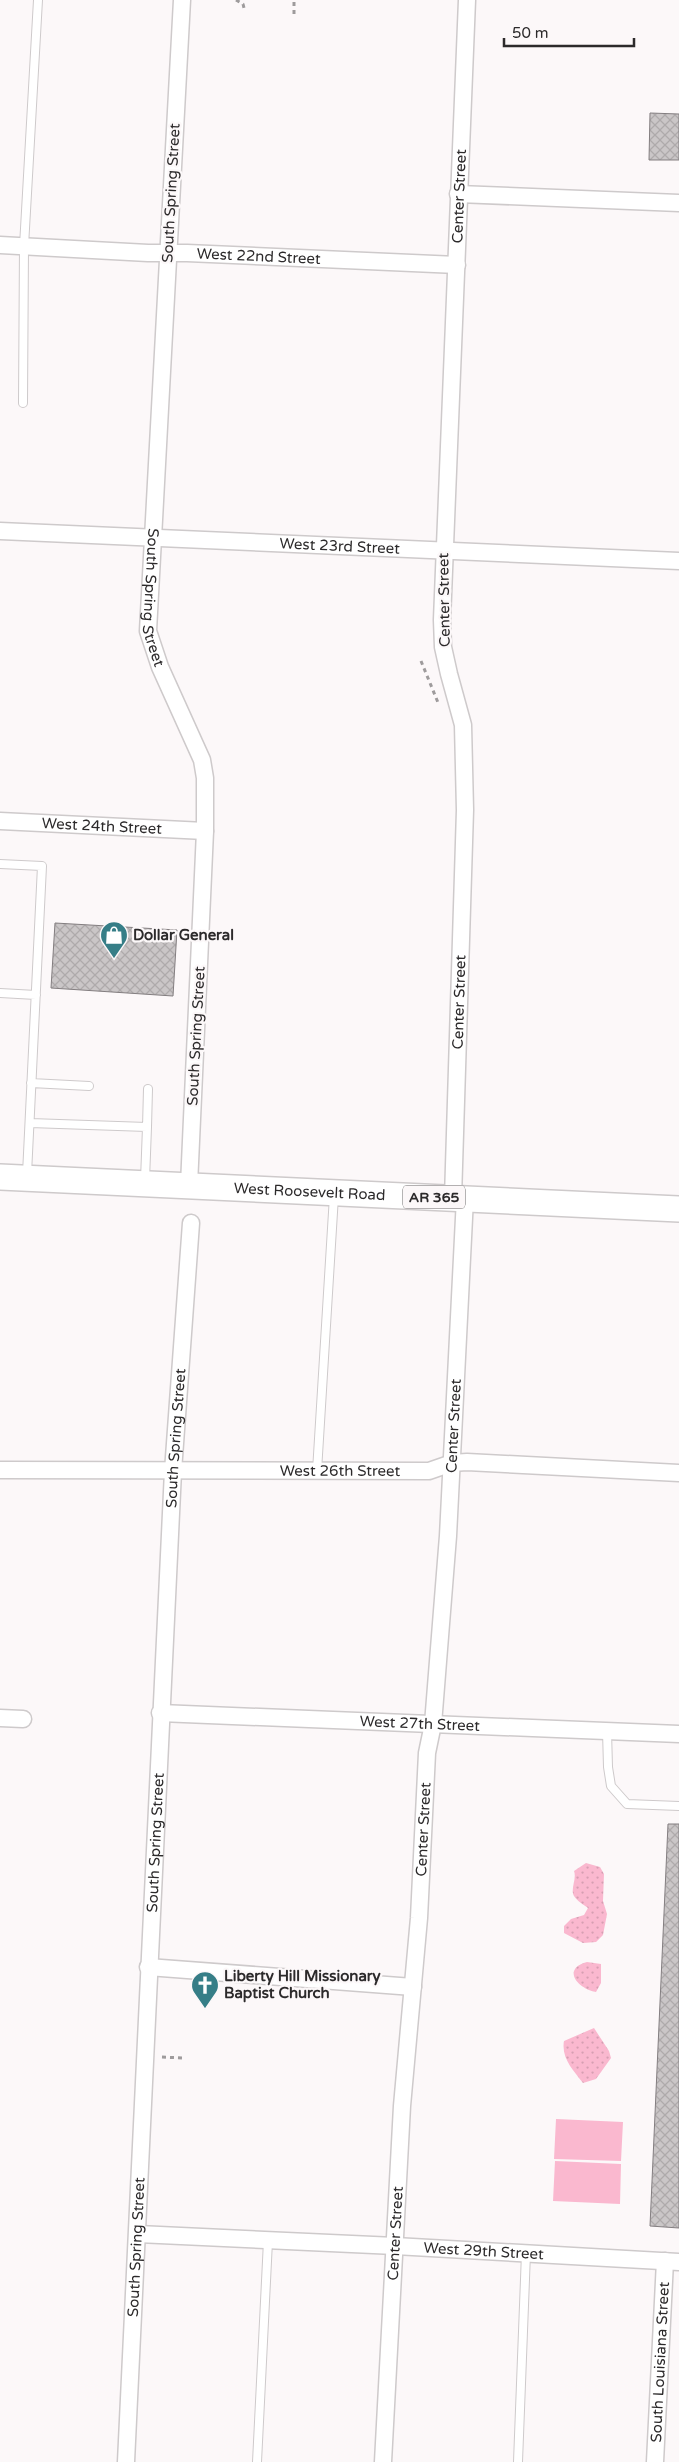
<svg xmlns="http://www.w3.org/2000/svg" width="679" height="2462" viewBox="0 0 679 2462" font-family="'Varela Round',sans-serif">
<defs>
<pattern id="park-dots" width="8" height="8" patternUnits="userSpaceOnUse" patternTransform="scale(1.25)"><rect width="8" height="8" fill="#fab8cf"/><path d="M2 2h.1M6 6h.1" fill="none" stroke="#d69eb2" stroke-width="1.8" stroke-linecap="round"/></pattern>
<pattern id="building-cross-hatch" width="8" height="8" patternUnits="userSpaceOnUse" patternTransform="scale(1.25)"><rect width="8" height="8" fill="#cac6c7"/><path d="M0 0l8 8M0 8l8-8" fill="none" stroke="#aeaaab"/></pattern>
</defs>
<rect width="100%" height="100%" fill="#fcf8f9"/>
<path fill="#fab8cf" d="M556 2119 623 2122 621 2161 554 2159Z
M555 2161 621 2164 620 2204 553 2201Z"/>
<path fill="url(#park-dots)" d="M586 1863 600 1867 604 1874 603 1901 607 1914 603 1935 596 1942 583 1943 564 1933V1926L571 1919 584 1915 588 1908C584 1905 577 1901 574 1896 570 1889 577 1879 574 1871Z
M587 1962 601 1964V1983L596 1992C578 1989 561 1969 587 1962Z
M594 2028 609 2051 611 2058 596 2079 583 2083C573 2070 561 2058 564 2041Z"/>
<path fill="url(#building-cross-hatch)" stroke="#837e80" d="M650 113 679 114V160H649Z
M55 923 177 930 173 996 51 988Z
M668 1824H679V2228L650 2226Z"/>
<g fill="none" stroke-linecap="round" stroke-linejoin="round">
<g stroke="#cecacb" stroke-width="10">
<path id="service" d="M23 403 24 246 38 0
M0 864 42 866 27 1174
M0 993 36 995
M31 1083 89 1086
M30 1123 147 1127 145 1180
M147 1127 148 1089
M317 1471 334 1196
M607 1731 608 1767 611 1786 627 1804 679 1806
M257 2462 268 2241
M518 2462 526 2253"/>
</g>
<g stroke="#cecacb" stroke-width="19">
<g id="minor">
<path id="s1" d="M182 0 148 631 160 667 202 760 205 778V831L189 1185"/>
<path d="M458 194 679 203"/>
<path id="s2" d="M0 245 148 253H187L457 265"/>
<path id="s3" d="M0 531 679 561"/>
<path id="s4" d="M0 821 205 831"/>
<path id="s5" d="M453 1198 465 810 463 725 449 674 443 647 442 620 467 0"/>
<path id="s6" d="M0 1470 429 1471 452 1463 467 1462 679 1473"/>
<path id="s7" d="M160 1713 679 1734"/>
<path d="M0 1718 23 1719"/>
<path d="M148 1967 413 1987"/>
<path id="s8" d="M138 2234 395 2246 679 2262"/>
<path id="s9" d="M126 2462 173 1471 191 1223"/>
<path id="s10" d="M383 2462 402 2106 419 1918 427 1753 433 1724 448 1536 465 1198"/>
<path id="s11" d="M655 2462 665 2261"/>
</g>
</g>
<g stroke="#cecacb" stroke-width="28">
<g id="primary">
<path id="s12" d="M0 1177 679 1209"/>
</g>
</g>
<path stroke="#9e9b9c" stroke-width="3" stroke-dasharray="4 4" stroke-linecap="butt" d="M236 0 243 4 244 8
M294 14V0
M421 661 439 705
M162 2057 183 2058"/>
<use href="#service" stroke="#fff" stroke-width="8"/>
<use href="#minor" stroke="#fff" stroke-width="16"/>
<use href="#primary" stroke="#fff" stroke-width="25"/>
</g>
<defs>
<g id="shop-pin" transform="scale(1.4375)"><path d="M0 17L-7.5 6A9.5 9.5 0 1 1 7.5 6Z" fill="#367e87" stroke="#fcf8f9"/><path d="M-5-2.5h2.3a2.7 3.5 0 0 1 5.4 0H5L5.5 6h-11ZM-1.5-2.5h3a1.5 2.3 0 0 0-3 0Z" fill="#fff"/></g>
<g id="church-pin" transform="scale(1.4375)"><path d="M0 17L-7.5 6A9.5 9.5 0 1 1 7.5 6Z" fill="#367e87" stroke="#fcf8f9"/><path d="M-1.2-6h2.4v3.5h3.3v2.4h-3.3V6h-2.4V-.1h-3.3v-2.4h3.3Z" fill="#fff"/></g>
</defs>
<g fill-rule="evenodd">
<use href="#shop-pin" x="114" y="935"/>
<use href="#church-pin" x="205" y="1985"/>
</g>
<g text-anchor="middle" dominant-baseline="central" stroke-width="4.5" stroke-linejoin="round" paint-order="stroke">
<rect fill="#fcf8f9" stroke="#6a6869" stroke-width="1" x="403" y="1185.5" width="62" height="23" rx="4"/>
<g font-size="14" font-weight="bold" fill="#2c2a2b">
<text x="434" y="1197">AR 365</text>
</g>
<g font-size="15" fill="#2c2a2b" stroke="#fcf8f9">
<text transform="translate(171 193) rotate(-87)">South Spring Street</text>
<text stroke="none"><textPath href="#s5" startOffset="1005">Center Street</textPath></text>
<text stroke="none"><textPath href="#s2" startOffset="259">West 22nd Street</textPath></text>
<text stroke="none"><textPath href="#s3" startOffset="340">West 23rd Street</textPath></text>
<text stroke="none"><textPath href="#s1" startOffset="599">South Spring Street</textPath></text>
<text transform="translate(444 600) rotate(-91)">Center Street</text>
<text stroke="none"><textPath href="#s4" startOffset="102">West 24th Street</textPath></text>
<text stroke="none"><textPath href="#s5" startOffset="196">Center Street</textPath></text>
<text transform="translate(196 1036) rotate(-87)">South Spring Street</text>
<text stroke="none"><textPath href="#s12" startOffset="310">West Roosevelt Road</textPath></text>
<text stroke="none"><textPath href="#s10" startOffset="1039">Center Street</textPath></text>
<text stroke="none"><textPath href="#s9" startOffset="1025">South Spring Street</textPath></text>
<text stroke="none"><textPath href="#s6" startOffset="340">West 26th Street</textPath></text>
<text stroke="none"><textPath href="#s7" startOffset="260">West 27th Street</textPath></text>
<text stroke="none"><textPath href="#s10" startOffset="634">Center Street</textPath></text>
<text stroke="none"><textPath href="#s9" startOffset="620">South Spring Street</textPath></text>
<text stroke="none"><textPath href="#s10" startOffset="229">Center Street</textPath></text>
<text stroke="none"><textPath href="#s9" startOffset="215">South Spring Street</textPath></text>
<text stroke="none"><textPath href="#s8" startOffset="346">West 29th Street</textPath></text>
<text stroke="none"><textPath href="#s11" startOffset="100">South Louisiana Street</textPath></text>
</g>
<g font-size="15" font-weight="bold" fill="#2c2a2b" stroke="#fcf8f9" text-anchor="start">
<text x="133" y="935">Dollar General</text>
<text x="224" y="1976">Liberty Hill Missionary<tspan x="224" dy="17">Baptist Church</tspan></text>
</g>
</g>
<path d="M504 38v8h130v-8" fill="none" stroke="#2c2a2b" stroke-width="2.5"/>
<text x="512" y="38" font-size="15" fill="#2c2a2b" stroke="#fcf8f9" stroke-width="4" paint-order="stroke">50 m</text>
</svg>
